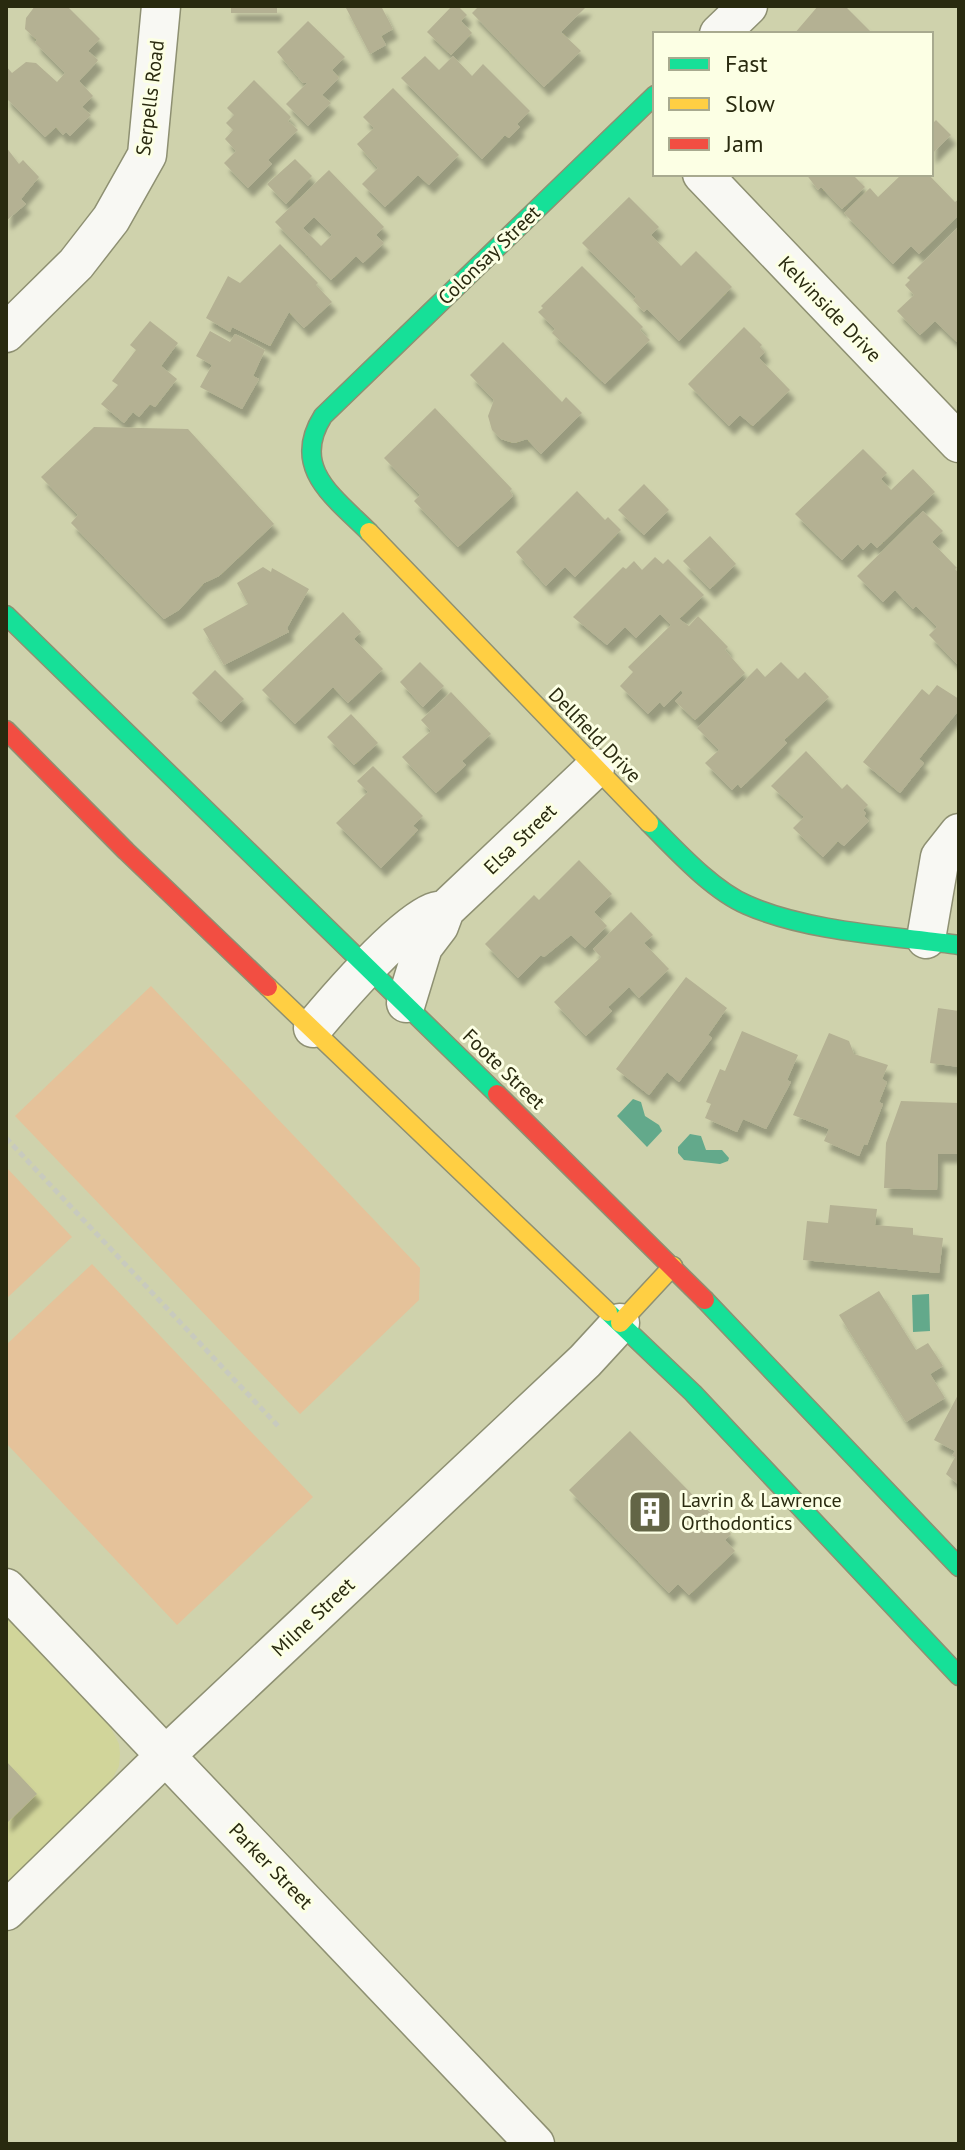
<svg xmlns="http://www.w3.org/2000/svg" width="965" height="2150" viewBox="0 0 965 2150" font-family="'PT Sans',sans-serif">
<defs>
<filter id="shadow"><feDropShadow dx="5" dy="9" stdDeviation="2" flood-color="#0004"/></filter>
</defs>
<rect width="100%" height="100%" fill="#cfd2ac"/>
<path fill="#d1d59a" d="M6 1615 108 1722 119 1744 120 1754 119 1766 108 1787 6 1888Z"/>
<path fill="#e5c29a" d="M151 986 420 1268 419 1300 300 1414 15 1116Z
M6 1167 72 1237 6 1299Z
M92 1264 313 1497 177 1625 6 1443V1345Z"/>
<path fill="#63a98b" d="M633 1099 641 1102 645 1116 659 1125 662 1131 647 1147 617 1116Z
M690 1134 701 1136 706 1150H722L729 1158 728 1161 720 1164 684 1160 678 1153V1147Z
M929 1294 930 1331 913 1332 912 1295Z"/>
<path fill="#b4b193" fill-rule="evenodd" filter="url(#shadow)" d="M35 6H67L100 39 88 51 98 60 96 63 79 81 93 96 82 107 91 115 70 136 66 132 63 135 56 127 45 137 6 98V66L12 73 26 62 36 63 57 82 65 73 35 43 37 40 25 29 26 18Z
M231 6H277V13H231Z
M345 6H381L393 29 381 36 386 45 370 54Z
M452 6H458L467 15 461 21 472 33 451 55 427 32Z
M479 6H587L561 32 581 51 544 87 472 13Z
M818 6H845L873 34H794Z
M308 21 345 57 332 70 339 78 322 95 331 103 308 126 286 104 307 83H303L277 52Z
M425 56 439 70 453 56 472 76 483 64 530 111 517 124 520 127 509 138 505 135 482 159 401 78Z
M254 80 291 117 288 121 298 130 268 160 272 164 248 188 224 163 236 151 225 139 233 130 226 123 234 115 227 108Z
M393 88 459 155 429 185 418 175 385 207 362 184 378 168 357 144 374 128 363 117Z
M936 120 951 135 931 155V125Z
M6 147 19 164 23 160 39 177 21 199 26 204 6 221Z
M295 159 312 176 286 204 267 184Z
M329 170 384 227 376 235 384 243 363 263 356 256 331 280 275 222ZM314 217 332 235 321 246 303 228Z
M806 174H858L855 177 865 187 842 209 821 187 818 190Z
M902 174H928L955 202 959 199V215L919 254 911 246 893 264 844 213 870 188 878 197Z
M629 197 659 227 651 235 681 266 696 251 732 287 679 341 647 309 644 312 633 300 636 297 582 243Z
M959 226V344L935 321 920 335 897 311 914 295 905 285 910 280 907 278Z
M280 244 318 283 316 285 332 302 304 328 289 312 270 346 232 327 230 332 206 318 228 276 240 283Z
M582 266 643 327 640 330 650 340 605 384 552 333 555 329 538 312 543 308 541 306Z
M150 321 178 343 161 366 177 379 155 407 150 404 139 417 133 412 124 423 101 404 118 385 112 381 136 350 130 345Z
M744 327 762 345 760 347 765 352 759 358 790 390 753 426 740 415 729 426 688 384Z
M210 331 230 342 235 334 265 350 253 376 259 379 242 409 200 387 212 365 196 356Z
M503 342 562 402 566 397 582 413 541 454 527 439 514 443 501 439 492 430 488 416 494 400 470 375Z
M435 408 512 489 510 491 513 496 458 547 414 501 420 495 384 458Z
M94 427 188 429 274 524 219 576 204 583 179 610 164 619 71 523 78 515 41 477Z
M863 449 887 473 881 479 891 490 913 469 935 492 877 548 871 542 863 550 858 544 842 560 795 514Z
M644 484 669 510 644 535 618 510Z
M577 491 605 520 608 517 621 530 575 577 565 567 546 586 516 552Z
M923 511 943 531 932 542 957 568 955 569 959 574V666L929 635 937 627 916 606 913 609 895 590 883 602 857 576Z
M710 536 736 564 710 589 683 561Z
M655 557 663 564 668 559 704 595 679 619 689 626 698 616 728 647 725 650 745 673 695 720 675 701 683 693 681 690 664 707 660 702 648 714 620 686 633 672 628 667 671 625 660 614 636 638 625 627 607 645 573 617 623 567 626 569 634 561 642 570Z
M263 567 271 572 272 568 309 589 287 628 289 632 224 665 203 629 248 604 237 583Z
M343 612 361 632 354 639 383 669 348 703 333 687 295 724 262 690Z
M420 662 444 686 423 707 400 682Z
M781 662 798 679 805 672 829 697 784 740 787 743 741 788 738 784 732 790 705 763 719 750 697 728 757 668 765 677Z
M215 670 244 699 221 722 192 693Z
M937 685 959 699V710L919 759 924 763 900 793 863 762 922 689 929 695Z
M451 692 491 734 462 761 466 765 436 793 402 757 431 731 421 720Z
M351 714 378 743 354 765 327 737Z
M806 751 842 789 847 784 868 805 863 810 866 813 864 816 869 821 844 846 838 841 823 857 793 828 804 817 771 786Z
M373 766 423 816 413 826 418 830 381 868 336 823 368 792 357 781Z
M579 860 612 894 594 912 607 926 585 948 571 935 544 957 541 955 518 978 485 944 534 895 539 900Z
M631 912 653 935 644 943 669 969 639 998 629 987 608 1007 612 1011 586 1036 554 1002 601 957 593 949Z
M686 977 727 1008 708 1035 712 1038 679 1082 667 1072 649 1095 616 1069Z
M938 1008 959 1011V1067L930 1063Z
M742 1031 798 1055 787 1080 791 1082 766 1129 743 1119 737 1132 705 1118 711 1104 706 1102 720 1069 725 1071Z
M829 1033 849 1041 854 1054 888 1065 882 1079 887 1082 879 1102 883 1104 867 1145 864 1144 859 1156 824 1141 829 1129 793 1115Z
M901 1101 959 1103V1154H938L937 1190 884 1188 886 1143Z
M830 1205 877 1209 875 1225 913 1228V1235L943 1238 939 1273 803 1260 807 1221 828 1223Z
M879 1291 916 1350 928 1343 943 1366 930 1374 945 1398 906 1422 839 1315Z
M959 1393V1485L946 1474 955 1457 952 1456 955 1451 934 1440Z
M630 1431 731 1534 725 1540 735 1551 689 1595 678 1584 669 1593 569 1490Z
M6 1761 37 1794 6 1824Z"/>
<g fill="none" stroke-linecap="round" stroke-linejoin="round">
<g stroke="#8e9072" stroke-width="41">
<path id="street" d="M719 34 748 6
M702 174 959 443
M6 333 76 264 111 219 147 155 161 6
M926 939 940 857 959 833
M406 1003 423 947 439 926 445 910 595 768
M313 1028C334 1003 410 914 438 911
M6 1588 535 2144
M6 1911 166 1755 585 1361 620 1323"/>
</g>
<g stroke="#8e9072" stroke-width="21">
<path id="fast" d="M369 532C334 497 290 468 323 416L655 95
M6 615 497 1094
M649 823C676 850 712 890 747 905 808 932 894 936 959 945
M705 1300 959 1567
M608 1312 693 1393 959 1676"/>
</g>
<g stroke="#8e9072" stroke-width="21">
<path id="slow" d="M369 532 649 823
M268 987 608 1312
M620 1323 673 1266"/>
</g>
<g stroke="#8e9072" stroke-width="21">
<path id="jam" d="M6 730 126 851 268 987
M497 1094 705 1300"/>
</g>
<path stroke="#c8cabe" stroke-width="5" stroke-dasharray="6 4" stroke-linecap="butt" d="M6 1138 278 1426"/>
<use href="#street" stroke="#f8f8f3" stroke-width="38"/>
<use href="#fast" stroke="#16e098" stroke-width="18"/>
<use href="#slow" stroke="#ffcf43" stroke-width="18"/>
<use href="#jam" stroke="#f24e42" stroke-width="18"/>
</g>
<defs>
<g id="building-square" transform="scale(2.3)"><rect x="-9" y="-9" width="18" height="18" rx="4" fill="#636546" stroke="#fcffe4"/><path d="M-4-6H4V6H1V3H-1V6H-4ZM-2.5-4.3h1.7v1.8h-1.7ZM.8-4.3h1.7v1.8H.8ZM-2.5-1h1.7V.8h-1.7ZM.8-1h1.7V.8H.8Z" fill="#fff"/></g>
</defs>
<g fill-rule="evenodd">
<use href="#building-square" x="650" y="1512"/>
</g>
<g text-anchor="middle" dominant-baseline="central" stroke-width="6" stroke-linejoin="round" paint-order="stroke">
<g font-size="20" fill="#292a0f" stroke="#fcffe4">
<text transform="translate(150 98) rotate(-83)">Serpells Road</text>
<text transform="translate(489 255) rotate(-44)">Colonsay Street</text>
<text transform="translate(830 309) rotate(46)">Kelvinside Drive</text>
<text transform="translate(595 735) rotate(46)">Dellfield Drive</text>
<text transform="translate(520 839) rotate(-44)">Elsa Street</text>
<text transform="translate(504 1069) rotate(44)">Foote Street</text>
<text transform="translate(313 1617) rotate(-43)">Milne Street</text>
<text transform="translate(271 1866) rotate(46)">Parker Street</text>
</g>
<g font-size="20" fill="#292a0f" stroke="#fcffe4" text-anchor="start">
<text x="681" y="1500">Lavrin &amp; Lawrence<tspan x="681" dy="23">Orthodontics</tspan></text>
</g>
</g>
<rect width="965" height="2150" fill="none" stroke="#292a0f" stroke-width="16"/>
<rect x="653" y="32" width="280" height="144" fill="#fcffe4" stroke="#a8aa8f" stroke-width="2"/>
<rect x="669" y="58" width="40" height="12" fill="#16e098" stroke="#a8aa8f" stroke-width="2"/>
<text x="725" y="72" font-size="24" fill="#292a0f">Fast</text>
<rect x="669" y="98" width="40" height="12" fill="#ffcf43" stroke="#a8aa8f" stroke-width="2"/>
<text x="725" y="112" font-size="24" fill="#292a0f">Slow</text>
<rect x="669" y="138" width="40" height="12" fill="#f24e42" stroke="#a8aa8f" stroke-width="2"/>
<text x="725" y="152" font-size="24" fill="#292a0f">Jam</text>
</svg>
